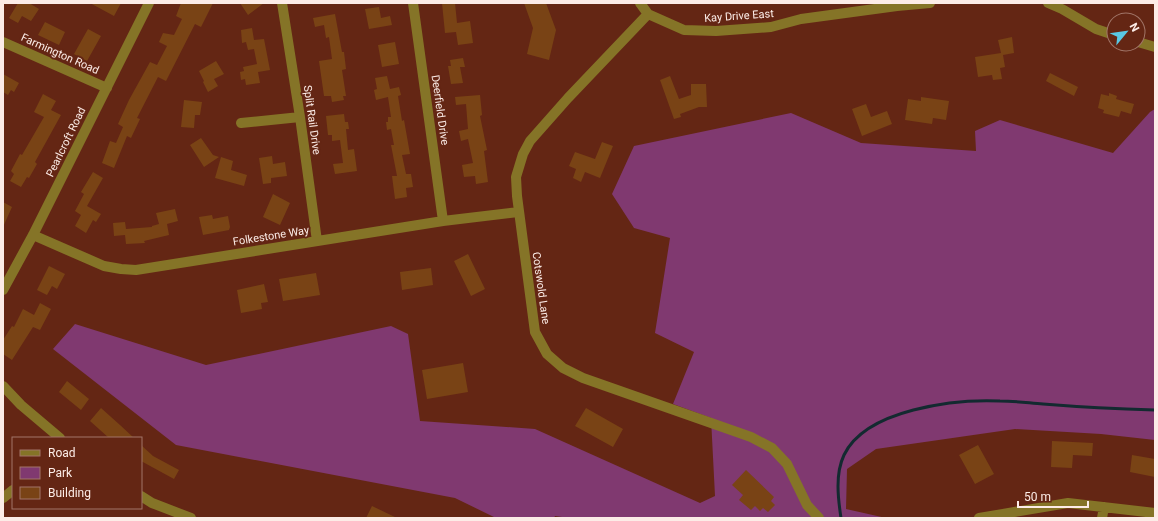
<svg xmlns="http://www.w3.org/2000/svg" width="1158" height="521" viewBox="0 0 1158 521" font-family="Roboto,sans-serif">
<rect width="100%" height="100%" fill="#642614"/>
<path fill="#803970" d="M1155 109V440L1101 434 1015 429 876 449 847 469 846 509 886 518H569L555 516 554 518H496L455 498 176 445 53 349 75 324 206 365 391 326 408 334 420 421 535 429 700 503 715 496 711 418 673 404 694 352 655 333 670 238 634 228 612 194 634 146 791 113 861 143 976 151 975 131 1000 120 1113 153 1150 112Z"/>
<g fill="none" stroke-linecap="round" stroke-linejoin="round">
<path stroke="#132a30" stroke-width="3" d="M841 518C838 498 835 474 844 455 866 409 955 399 1000 401 1015 401 1029 403 1043 404 1080 407 1118 409 1155 410"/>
</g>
<path fill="#794315" d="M18 3H29L39 9 31 21 22 16 18 23 9 18Z
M90 3H121L114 16Z
M181 3H213L201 27 195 24 166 81 158 77 137 118 140 119 131 138 127 136 114 168 102 163 110 141 116 143 123 127 118 124 129 100 150 62 157 65 167 46 159 42 163 33 174 35 182 19 176 16Z
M240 3H264L248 15Z
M442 3H455L457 23 470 21 473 43 458 45 456 32 445 33Z
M524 3H546L556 30 549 60 527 54 533 28Z
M379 7 381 18 390 16 392 25 369 29 365 9Z
M335 14 342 52H344L346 69 342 70 346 96H343L344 100 332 102 331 96H324L319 61 332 59 329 37 326 38 324 25 315 27 313 18Z
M45 22 65 32 59 45 38 35Z
M252 28 254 40 264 39 270 70 258 72 260 83 246 85 245 79 241 80 240 72 244 71 243 67 257 64 254 49 248 50 246 42 242 43 241 30Z
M88 29 101 36 87 61 74 54Z
M1012 37 1014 53 1003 55 1005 67 1000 68 1002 79 993 80 992 75 978 77 975 57 1001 53 998 40Z
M395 42 399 64 382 67 378 45Z
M463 58 465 67H460L463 83 451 84 448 66H451L450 60Z
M216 61 224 74 214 79 218 86 208 92 203 82 204 81 199 71Z
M1050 73 1078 87 1074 96 1046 81Z
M3 74 19 83 14 92 11 90 8 95 3 92Z
M387 76 390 89 399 87 401 95 398 96 402 121 404 120 410 154 402 155 406 174H411L413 187 406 188 407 197 395 199 392 176H397L391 145H394L391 129 387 130 386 122H388V117H391L388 97 376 100 374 90 377 89 375 78Z
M670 76 679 99 691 95V84H706L707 107H699L680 114 681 117 674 119 660 80Z
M1109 93 1117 96 1116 99 1134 104 1131 114 1121 111 1119 117 1103 113 1104 110 1098 108 1101 94 1109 96Z
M43 94 56 101 51 110 61 115 35 162 37 164 29 178 27 177 21 187 10 181 14 174 11 171 20 154 22 155 44 117 34 112Z
M480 95 482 115 480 116 487 150 484 151 488 182 476 184 475 176 464 177 462 165 473 163 468 139 461 141 459 131 468 129 466 104 456 105 455 97Z
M921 97 949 101 946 120 933 118 932 124 905 120 908 99 921 101Z
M184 100 202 102 200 115H195L194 128 181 127Z
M866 104 871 117 887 111 892 124 862 136 852 109Z
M344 114 345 122H348L349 129H346L348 150 354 149 357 171 335 174 333 164 343 163 340 140 332 141V135H328L326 116Z
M201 138 213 155 219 157 204 167 190 145Z
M602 142 613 146 600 178 585 172 581 182 573 178 576 169 569 166 575 152 595 159Z
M272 156 273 164 285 162 287 176 271 178V183L263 184 259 158Z
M221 157 233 161 231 170 247 175 244 186 215 178Z
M93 172 103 178 87 206 101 214 96 222 93 220 86 233 75 226 81 215 75 211 84 194 81 192Z
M273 194 290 203 280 225 263 217Z
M3 202 12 207 3 227Z
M175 209 178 221 167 224 169 235 144 241 145 243 126 244 125 235 114 236 113 223 125 222 126 229 152 227V226L159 224 156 213Z
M212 215 213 219 228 216 230 227 229 230 203 235 199 217Z
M468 254 485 289 471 296 454 261Z
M49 266 65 274 57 289 52 286 47 295 37 290Z
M431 268 433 285 402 290 400 272Z
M316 273 320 295 283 301 279 279Z
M264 284 268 302 261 303 262 309 241 313 237 290Z
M40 303 51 309 40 330 33 327 12 360 3 354V340L12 326 14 327 23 309 34 315Z
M463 363 468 392 427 399 422 370Z
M67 381 89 399 81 410 59 392Z
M101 408 120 425 134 438H109L90 421Z
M586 408 623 429 613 447 575 426Z
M1052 441 1093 443 1092 456 1073 455 1072 468 1051 467Z
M141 445 153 456 179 470 174 479 141 461Z
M978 445 994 474 975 484 959 455Z
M1132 455 1155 459V477L1130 472Z
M746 470 774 497 771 501 775 505 768 512 763 508 760 511 755 506 751 510 739 500 743 495 732 485Z
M372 506 397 518H366Z"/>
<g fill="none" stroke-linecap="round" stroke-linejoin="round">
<path stroke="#857427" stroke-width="10" d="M282 3 300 117 317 241
M413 3 443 221
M640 3 648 14 684 30 716 31 771 27 801 19 897 6 930 3
M1048 3 1062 9 1096 29 1114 35
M648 14 568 98 530 141 523 154 516 177 517 196 535 332 547 354 563 368 583 378 751 437 772 448 787 464 807 505 819 518
M3 42 107 88
M1138 42 1155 47
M241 123 300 117
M33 235 104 266 121 269 136 270 443 221 518 212
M3 290 33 235 149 3
M3 386 21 405 60 438
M141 496 152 503 191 518
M3 498 13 490
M979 518 1068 503 1155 513
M1102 518 1104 507"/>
</g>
<g text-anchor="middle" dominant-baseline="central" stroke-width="4" stroke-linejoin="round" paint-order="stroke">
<g font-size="11" fill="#fcece7" stroke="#642614">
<text transform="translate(739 16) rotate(-4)">Kay Drive East</text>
<text transform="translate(60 54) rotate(24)">Farmington Road</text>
<text transform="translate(440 110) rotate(82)">Deerfield Drive</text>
<text transform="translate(312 120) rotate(82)">Split Rail Drive</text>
<text transform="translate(66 142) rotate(-64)">Pearlcroft Road</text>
<text transform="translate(271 236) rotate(-9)">Folkestone Way</text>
<text transform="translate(541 288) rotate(82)">Cotswold Lane</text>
</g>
</g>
<rect width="1158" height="521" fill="none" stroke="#fcece7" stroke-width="8"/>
<rect x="12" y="437" width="130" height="72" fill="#642614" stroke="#a17568"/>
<rect x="20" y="450" width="20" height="6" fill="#857427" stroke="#a17568"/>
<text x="48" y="457" font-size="12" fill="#fcece7">Road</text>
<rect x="20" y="467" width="20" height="12" fill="#803970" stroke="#a17568"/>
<text x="48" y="477" font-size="12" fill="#fcece7">Park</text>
<rect x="20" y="487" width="20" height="12" fill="#794315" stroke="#a17568"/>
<text x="48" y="497" font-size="12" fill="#fcece7">Building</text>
<g transform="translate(1126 32) rotate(61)"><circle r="19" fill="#642614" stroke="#a17568"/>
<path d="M0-3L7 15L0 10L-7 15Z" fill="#59c8e4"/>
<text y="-6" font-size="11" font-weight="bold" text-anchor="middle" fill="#fcece7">N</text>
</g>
<path d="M1018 501v6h70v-6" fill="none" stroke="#fcece7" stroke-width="2"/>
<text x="1024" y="501" font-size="12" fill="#fcece7" stroke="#642614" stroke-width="3" paint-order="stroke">50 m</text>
</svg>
